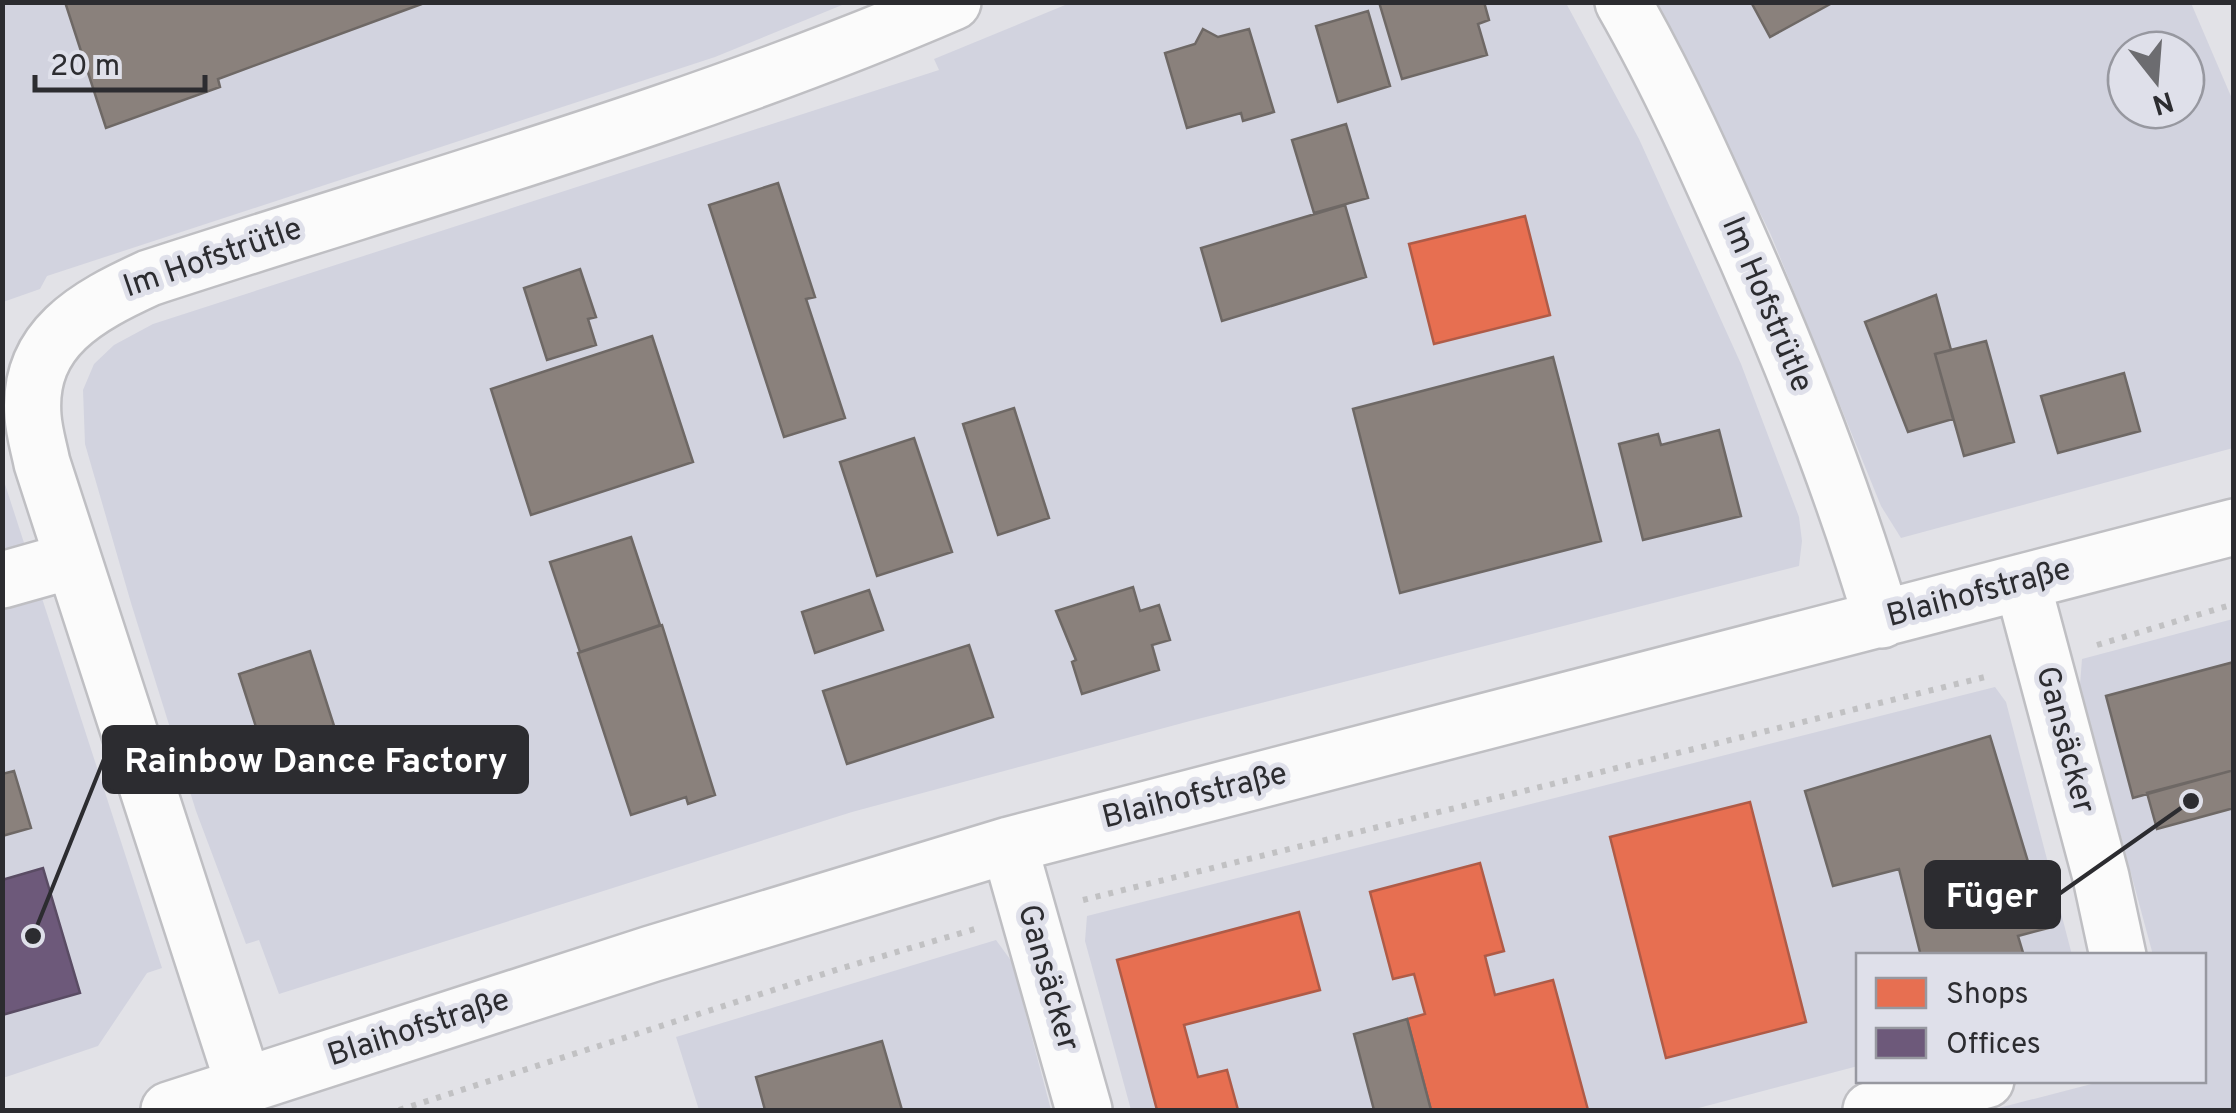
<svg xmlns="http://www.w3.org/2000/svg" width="2236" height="1113" viewBox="0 0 2236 1113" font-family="Overpass,sans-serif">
<rect width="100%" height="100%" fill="#e2e2e7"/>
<path fill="#d2d3df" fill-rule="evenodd" d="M2 3H847L715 57 47 276 40 289 3 302Z
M1070 3H1566L1639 139 1741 364 1799 517 1802 541 1799 566 1190 721 852 812 279 994 259 940 246 944 196 811 131 603 85 444 83 390 94 364 114 345 153 324 939 70 934 59Z
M1656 3H2191L2233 101V448L1901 538 1881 506 1771 235ZM2126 50H2186V110H2126Z
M2 475 162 968 147 973 98 1046 3 1078Z
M2233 619V1110H1991L2103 1081 2204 1080V956L2153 955 2080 685 2082 659Z
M1995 687 2006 702 2072 955 1858 956V1066L1691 1110H1131L1085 941 1087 916Z
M996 940 1012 962 1051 1110H699L676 1037Z"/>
<path fill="#e76f51" stroke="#af5b47" stroke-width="2.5" d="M1525 216 1550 315 1434 344 1409 244Z
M1750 802 1806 1022 1666 1058 1610 837Z
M1480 863 1504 951 1485 956 1495 995 1553 980 1588 1110H1431L1407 1019 1425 1014 1414 974 1393 979 1370 892Z
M1299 912 1320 990 1184 1025 1198 1077 1227 1070 1238 1110H1157L1117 960Z"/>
<path fill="#6d597a" stroke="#5a4c64" stroke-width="2.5" d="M43 868 80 993 2 1015V880Z"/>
<path fill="#8a817c" stroke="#6e6865" stroke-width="2.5" d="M65 2H427L218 79 220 87 106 128Z
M1379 2H1484L1489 20 1478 24 1487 55 1402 79Z
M1751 2H1834L1770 37Z
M1368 11 1390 86 1338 102 1316 26Z
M1203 29 1218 37 1249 29 1274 112 1243 121 1241 113 1187 128 1165 53 1195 44Z
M1346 124 1368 198 1314 213 1292 140Z
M778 183 815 297 806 299 845 418 784 437 709 205Z
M1345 205 1366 277 1222 321 1201 248Z
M580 269 596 317 588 319 596 345 547 360 524 288Z
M1936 295 1951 350 1935 354 1953 419 1908 432 1865 322Z
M652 336 693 462 531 515 491 389Z
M1986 341 2014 442 1964 456 1935 354Z
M1553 357 1601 541 1400 593 1353 409Z
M2124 373 2140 431 2058 453 2041 396Z
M1014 408 1049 518 998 535 963 424Z
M1719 430 1741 516 1643 540 1619 444 1658 434 1661 445Z
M914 438 952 552 877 576 840 462Z
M631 537 660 625 580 652 550 562Z
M1133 587 1140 611 1159 605 1170 640 1152 645 1159 670 1082 694 1072 662 1076 660 1056 611Z
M869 590 883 630 815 653 802 612Z
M662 625 715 795 688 804 686 797 631 815 578 653Z
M969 645 993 717 847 764 823 691Z
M310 651 336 732 265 755 239 674Z
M2234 662V770L2133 798 2106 696Z
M1990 736 2048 928 2018 936 2024 956H1921L1899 869 1833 886 1805 791Z
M2234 770V808L2157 829 2147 793Z
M14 771 31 828 2 836V774Z
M1407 1019 1431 1110H1374L1354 1034Z
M882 1041 902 1110H765L756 1077Z"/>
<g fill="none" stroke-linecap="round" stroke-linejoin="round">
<g stroke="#bfbfc3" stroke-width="60">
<path id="minor" d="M1623 2C1670 84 1708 170 1746 256 1798 375 1845 495 1882 620
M2 580 73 560
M2022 582 2101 877 2118 956
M1009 845 1084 1110
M244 1085 42 463C39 448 34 432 33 416 27 338 88 306 149 278 418 190 693 114 953 2
M169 1110 651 954 1009 845 2234 527
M1871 1110 1986 1080"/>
</g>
<path stroke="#c1c1c3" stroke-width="6" stroke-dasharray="5 8" stroke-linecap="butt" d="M2097 645 2234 604
M1083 900 1989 676
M399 1110 839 969 975 929"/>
<use href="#minor" stroke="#fbfbfb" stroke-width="55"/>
</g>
<g text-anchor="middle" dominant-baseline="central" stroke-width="10" stroke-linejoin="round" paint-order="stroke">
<g font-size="32" fill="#2c2c30" stroke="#dfe0ea">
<text transform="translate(213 259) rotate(-19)">Im Hofstrütle</text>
<text transform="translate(1766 305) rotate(67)">Im Hofstrütle</text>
<text transform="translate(1979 594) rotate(-15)">Blaihofstraße</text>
<text transform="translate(2064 740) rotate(75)">Gansäcker</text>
<text transform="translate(1195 797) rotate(-14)">Blaihofstraße</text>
<text transform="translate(1047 978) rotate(74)">Gansäcker</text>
<text transform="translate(419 1029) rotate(-18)">Blaihofstraße</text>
</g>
</g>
<path fill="none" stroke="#2c2c30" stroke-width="4" d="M33 936L104 759M2191 801L2059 894"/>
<g fill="#2c2c30" stroke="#dfe0ea" stroke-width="4">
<circle cx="33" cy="936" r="10"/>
<circle cx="2191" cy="801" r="10"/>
</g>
<g fill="#2c2c30" stroke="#2c2c30" stroke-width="4">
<rect x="104" y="727" width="423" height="65" rx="10"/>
<rect x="1926" y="862" width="133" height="65" rx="10"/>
</g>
<g font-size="35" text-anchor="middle" font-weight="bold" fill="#fff">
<text x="316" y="772">Rainbow Dance Factory</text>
<text x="1992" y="907">Füger</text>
</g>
<rect width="2236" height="1113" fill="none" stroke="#2c2c30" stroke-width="10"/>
<rect x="1856" y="953" width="350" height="130" fill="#dfe0ea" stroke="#9798a0" stroke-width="2.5"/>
<rect x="1876" y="978" width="50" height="30" fill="#e76f51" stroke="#9798a0" stroke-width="2.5"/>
<text x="1946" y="1003" font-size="30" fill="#2c2c30">Shops</text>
<rect x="1876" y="1028" width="50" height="30" fill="#6d597a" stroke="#9798a0" stroke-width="2.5"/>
<text x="1946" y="1053" font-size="30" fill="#2c2c30">Offices</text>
<g transform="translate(2156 80) rotate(163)"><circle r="48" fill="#dfe0ea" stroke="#9798a0" stroke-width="2.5"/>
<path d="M0-8L18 38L0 25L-18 38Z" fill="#6c6c70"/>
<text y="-15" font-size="28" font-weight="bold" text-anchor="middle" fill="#2c2c30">N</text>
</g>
<path d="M35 75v15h170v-15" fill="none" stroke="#2c2c30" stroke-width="5"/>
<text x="50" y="75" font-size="30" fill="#2c2c30" stroke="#dfe0ea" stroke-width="8" paint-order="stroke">20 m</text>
</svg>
